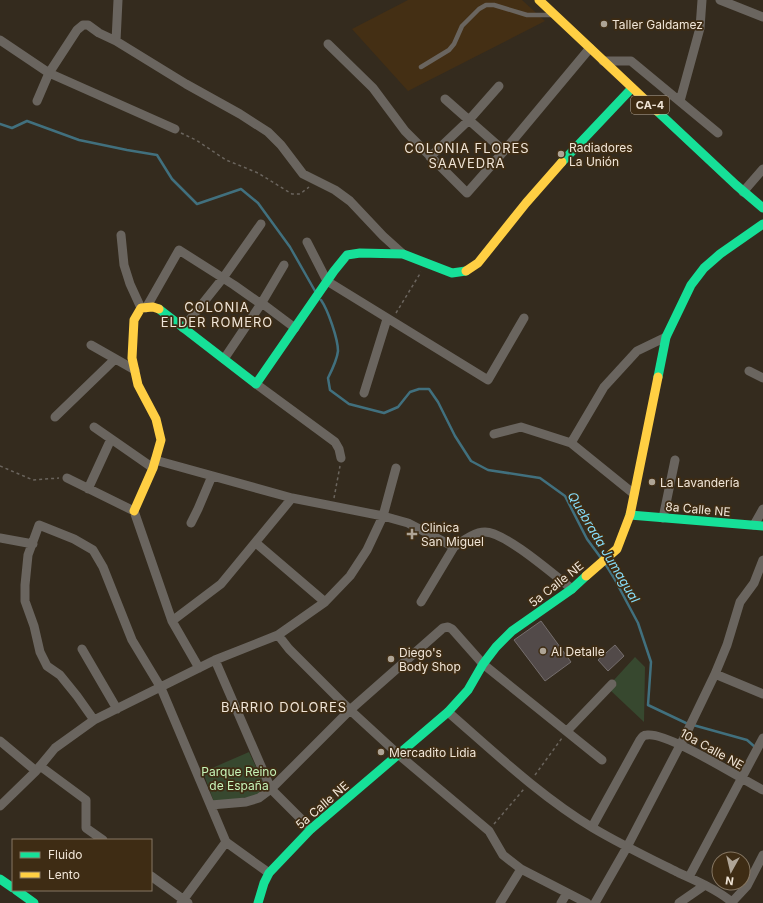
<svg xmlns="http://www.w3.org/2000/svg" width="763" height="903" viewBox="0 0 763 903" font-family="Inter,sans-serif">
<rect width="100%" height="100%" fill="#342b1e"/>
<path fill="#442f14" d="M408 0H522L545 21 408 91 352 29Z"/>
<path fill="#37482f" d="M635 657 645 667 644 722 610 690 617 684 613 681Z
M249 752 265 786 256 796 214 802 203 772Z"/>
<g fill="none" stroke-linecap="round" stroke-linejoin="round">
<path stroke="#41707e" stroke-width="2.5" d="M0 124 12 128 27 121 79 140 127 150 157 155 172 179 197 204 241 189 258 203 290 247 315 291
M321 300C328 310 338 339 338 351 337 360 332 370 328 378L330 390 349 404 384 413 398 407 410 392 419 389H429L438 402 455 436 471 461 488 470 540 478 565 496 587 539 601 558
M606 565 614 578 638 623 651 662 648 705 688 724
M693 725 747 740 755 747"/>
</g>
<path fill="#524a49" stroke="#756e6d" d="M541 621 571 662 545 681 514 640Z
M615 645 624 656 608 671 598 660Z"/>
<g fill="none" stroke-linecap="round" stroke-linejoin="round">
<path stroke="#6a645d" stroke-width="1.5" stroke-dasharray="3 3" stroke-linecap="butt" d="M181 133 196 140 226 160 258 173 292 194H300L309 187
M396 313 421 272
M0 466 33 480 59 478
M334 498 340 466
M535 775 562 738
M494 824 524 789"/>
<path stroke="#6a655f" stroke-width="4.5" d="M421 67 449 50 454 44 462 26 479 9 486 5H494L527 15H551"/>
<path stroke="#6a655f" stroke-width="9" d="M720 0 763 17
M0 40 49 73 175 129
M116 41 118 0
M328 44 373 88 405 131 467 193 504 151 590 48
M603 61H631L718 133
M445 99 504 151
M37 101 49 73 77 30 83 25H88L99 33 116 41 186 84 240 114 268 132 281 145 303 174 335 190 350 201 383 236 403 254
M680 101 700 28 702 0
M430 157 469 120 499 86
M743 192 763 169
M121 235 124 265 130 284 141 308
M307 242 327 281 488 380 524 318
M146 308 179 250 234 285 261 304 284 265
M183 328 223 278 261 224
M91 345 135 370
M224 359 261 304H263L295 328
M749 371 763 378
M256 384 335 442 339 449 341 458
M364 393 387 319
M55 417 115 359
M94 427 153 468
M494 434 521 427 571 443 634 494
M571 443 604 387 637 351 666 337
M155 460 292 498 383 516 408 523 454 547C463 541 474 532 485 532 505 532 554 575 572 589
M67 478 134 511 172 621 199 668
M88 489 111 439
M663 518 675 460
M191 523 198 509 212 476
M754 525 763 509
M0 538 33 544
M256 543 325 602
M421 602 454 547
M172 621 221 584 292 498
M278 635 289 649 350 710 399 755 489 831 503 855 521 869 587 903
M82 649 117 709
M215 660 271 789 311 829
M715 674 763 694
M448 712C494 752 540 796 593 828 620 844 649 858 677 872 695 880 718 890 733 903
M94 720 77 696 60 675 47 666 40 652 34 626 25 601V585L28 555 39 525 74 539 93 550 103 567 132 640 161 688 226 842 269 873
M567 731 612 684
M0 741 36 771
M40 766 86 800V828L103 840
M211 805 246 802 259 798 271 789 350 710 443 628 448 627 452 629 483 664 602 760
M0 806 36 771 55 748 94 720 215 660 278 635 325 602 350 576 367 550 383 516 396 468
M592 827 640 740C642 737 643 735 647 735 668 732 741 779 763 790
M151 876 188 903
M689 877 763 738
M732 902 747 886 763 855
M181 903 226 842
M500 903 521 869
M561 903 567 893
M595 903 627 847 688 730 715 674 727 645 740 602 754 583 763 560
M679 903 705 885"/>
<path stroke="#16e098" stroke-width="9" d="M657 111 736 185 763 208
M562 162 632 88
M159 309 256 384 334 271 347 255 360 253 403 254 452 273 466 271
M658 377 666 337 691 285 704 268 720 254 763 224
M630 515 763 526
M0 879 13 888
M16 890 34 903
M258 903 264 883 269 873 311 829 448 712 468 690 483 664 496 647 512 631 572 589 586 576"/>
<path stroke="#ffcf43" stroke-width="9" d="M539 0 657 111
M466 271 478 263 526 203 562 162
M134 511 153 468 161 440 156 419 138 385 132 358 134 320 141 308 153 307 159 309
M586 576 617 549 630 515 658 377"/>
</g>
<g fill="#aea496" stroke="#3e2c14" stroke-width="1.5">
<circle cx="604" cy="24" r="4"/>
<circle cx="561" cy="154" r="4"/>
<circle cx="652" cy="482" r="4"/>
<path d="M410 528h4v4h4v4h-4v4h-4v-4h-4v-4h4z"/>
<circle cx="543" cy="651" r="4"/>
<circle cx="391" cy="659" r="4"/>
<circle cx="381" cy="752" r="4"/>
</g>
<g text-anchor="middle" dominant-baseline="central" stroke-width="3.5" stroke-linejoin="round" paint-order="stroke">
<rect fill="#3e2c14" stroke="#bbae9c" stroke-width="1" x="631" y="96" width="38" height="18" rx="3"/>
<g font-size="11" font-weight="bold" fill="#f0e5d7">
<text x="650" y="105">CA-4</text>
</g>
<g font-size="12" fill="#f0e5d7" stroke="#3e2c14" text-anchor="start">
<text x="612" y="24">Taller Galdamez</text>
<text x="569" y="147">Radiadores<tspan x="569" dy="14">La Unión</tspan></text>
<text x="660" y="482">La Lavandería</text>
<text x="421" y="527">Clinica<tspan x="421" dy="14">San Miguel</tspan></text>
<text x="551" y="651">Al Detalle</text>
<text x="399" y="652">Diego's<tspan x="399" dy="14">Body Shop</tspan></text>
<text x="389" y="752">Mercadito Lidia</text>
</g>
<g font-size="12" fill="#f0e5d7" stroke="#3e2c14">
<text transform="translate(698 509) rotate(5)">8a Calle NE</text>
<text transform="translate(556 584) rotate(-38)">5a Calle NE</text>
<text transform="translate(712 749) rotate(29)">10a Calle NE</text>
<text transform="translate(322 805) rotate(-41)">5a Calle NE</text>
</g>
<g font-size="12" fill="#c6f4b8" stroke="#3e2c14">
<text x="239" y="771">Parque Reino<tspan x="239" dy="14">de España</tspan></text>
</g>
<g font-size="13" letter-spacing="1" fill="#f0e5d7" stroke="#3e2c14">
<text x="467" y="148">COLONIA FLORES<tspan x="467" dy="15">SAAVEDRA</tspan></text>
<text x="217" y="307">COLONIA<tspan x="217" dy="15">ELDER ROMERO</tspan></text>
<text x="284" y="707">BARRIO DOLORES</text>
</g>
<g font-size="13" font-style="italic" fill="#85dbf7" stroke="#3e2c14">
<text transform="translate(604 547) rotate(59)">Quebrada Jumagual</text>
</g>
</g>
<rect x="12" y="839" width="140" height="52" fill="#3e2c14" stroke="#857662"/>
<rect x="20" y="852" width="20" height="6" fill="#16e098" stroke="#857662"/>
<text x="48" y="859" font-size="12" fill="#f0e5d7">Fluido</text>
<rect x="20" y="872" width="20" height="6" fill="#ffcf43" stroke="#857662"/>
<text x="48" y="879" font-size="12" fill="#f0e5d7">Lento</text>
<g transform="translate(731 871) rotate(188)"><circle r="19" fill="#3e2c14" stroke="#857662"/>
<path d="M0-3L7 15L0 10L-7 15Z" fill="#aea496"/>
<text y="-6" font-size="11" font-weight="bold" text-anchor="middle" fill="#f0e5d7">N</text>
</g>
</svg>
